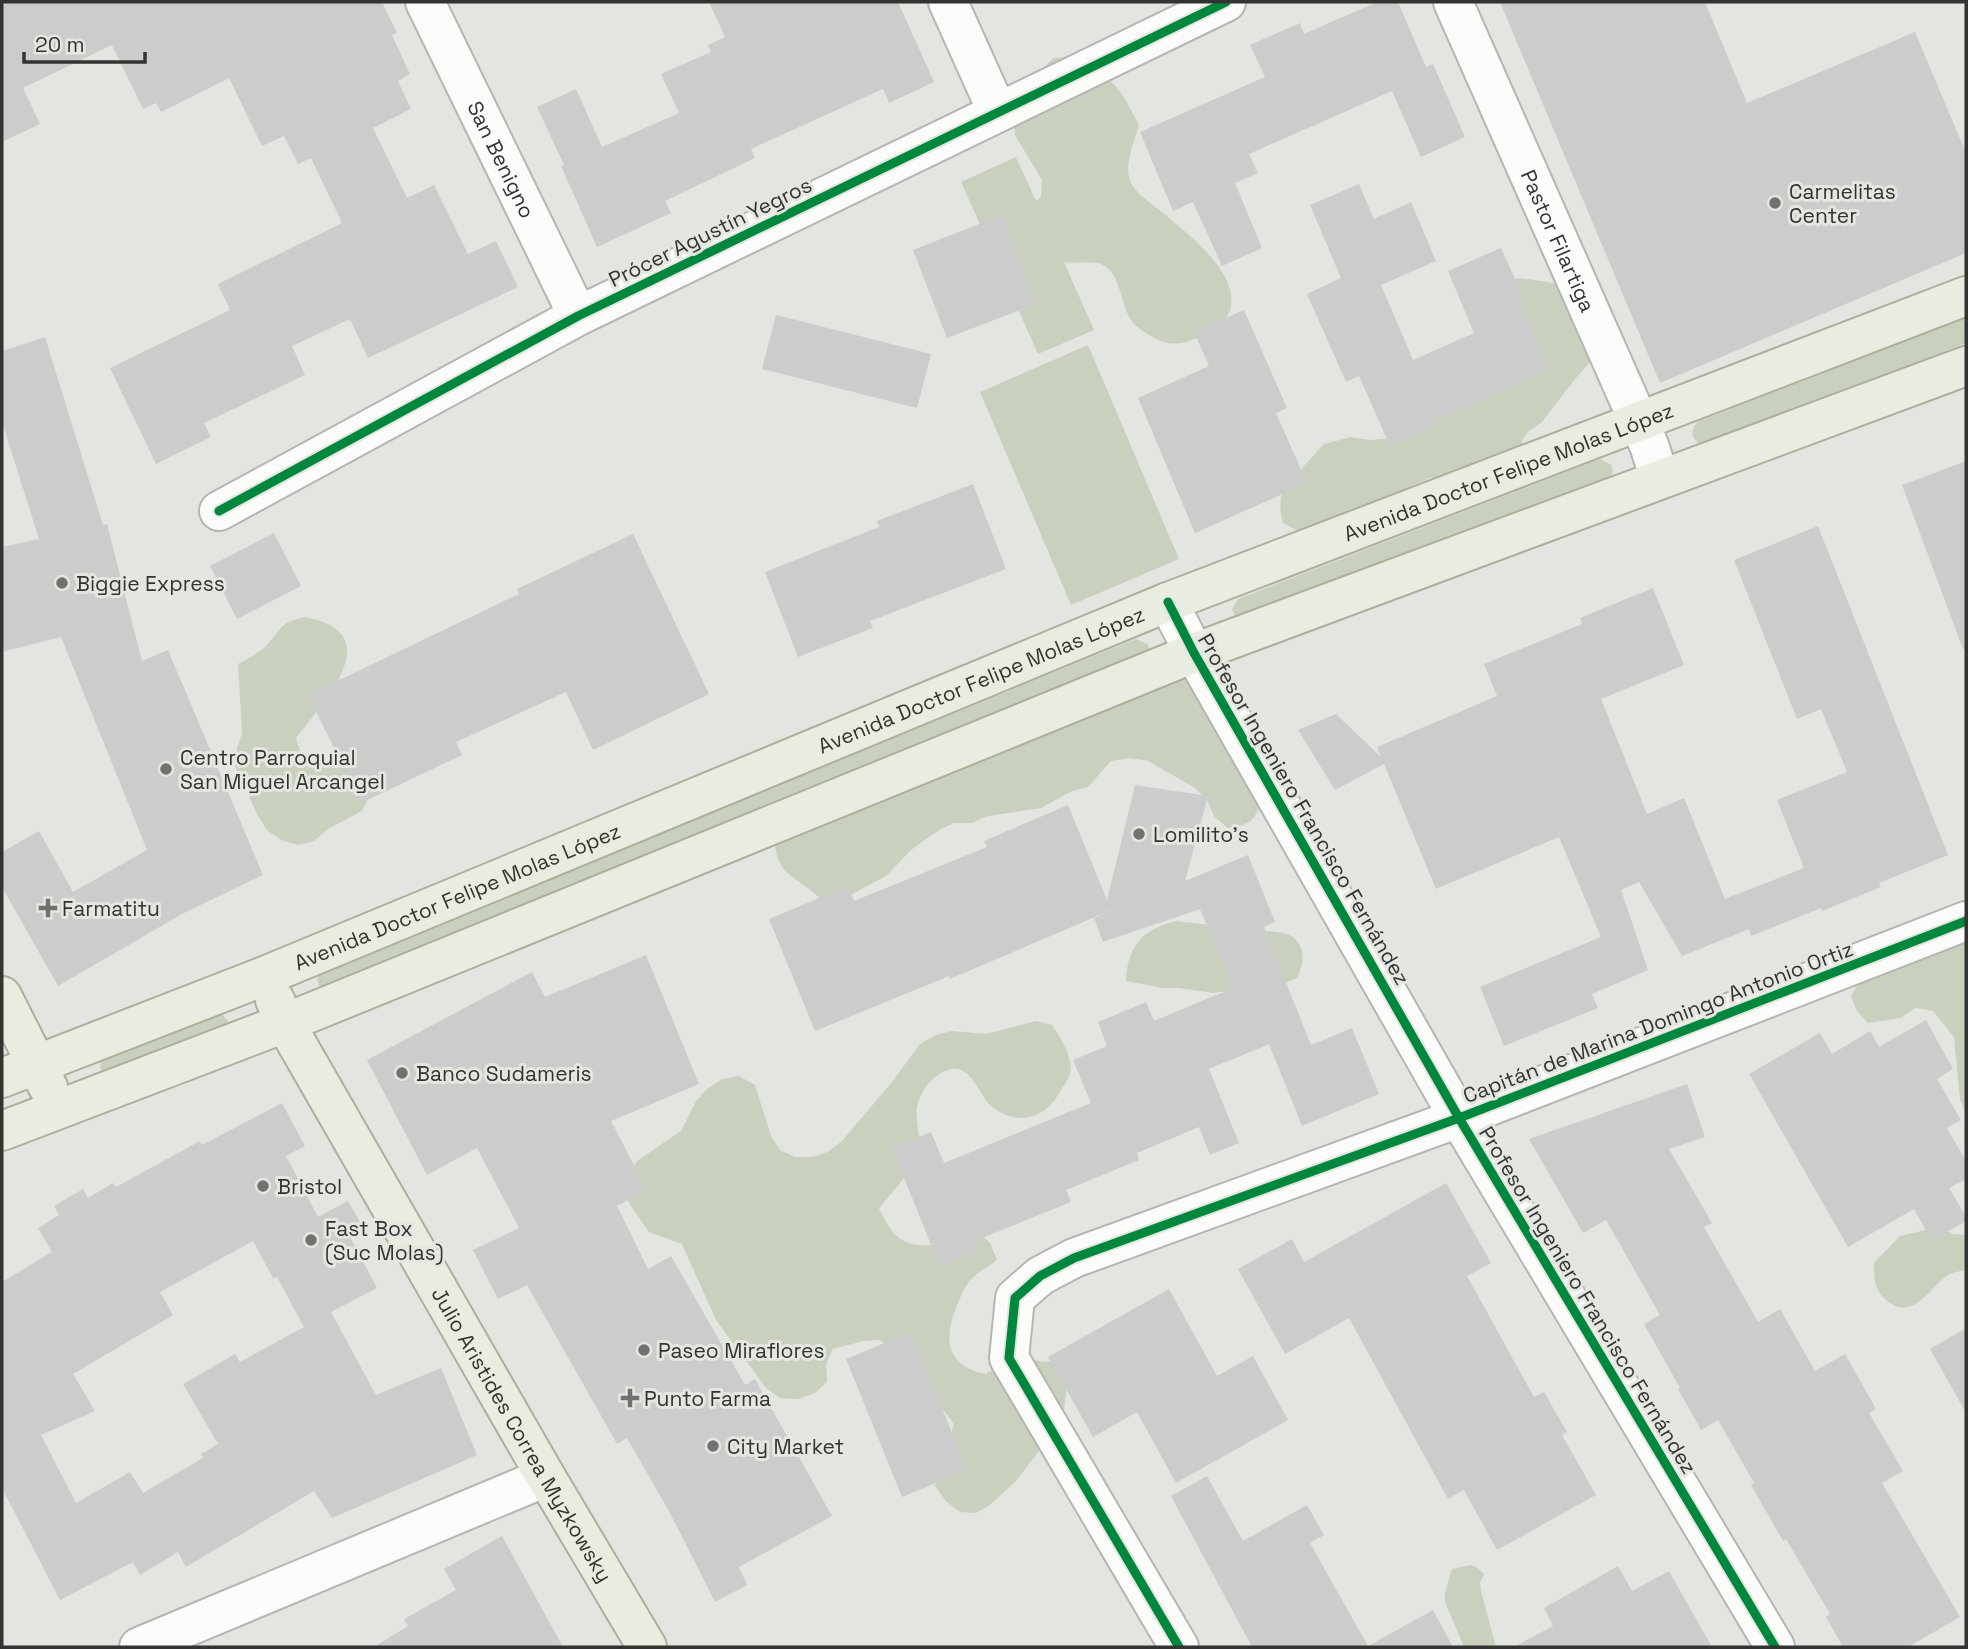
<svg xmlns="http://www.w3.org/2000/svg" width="1968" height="1649" viewBox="0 0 1968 1649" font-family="'Space Grotesk',sans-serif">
<rect width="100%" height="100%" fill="#e3e5e1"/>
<path fill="#cad0be" d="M1070 57C1113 79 1117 81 1139 125 1135 140 1125 162 1129 177 1132 191 1147 200 1157 208 1183 230 1238 270 1231 307 1227 326 1200 339 1182 343 1171 345 1160 342 1151 336 1146 333 1138 328 1134 324 1119 307 1123 273 1101 264 1091 260 1075 264 1064 262L1094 330 1038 354 961 182 1016 157 1036 201 1041 197 1042 180 1015 135 1014 118 1040 72 1053 58Z
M1520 278 1580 287 1594 358 1575 379 1542 422 1528 432 1523 439 1517 466 1430 478 1387 497 1341 527 1306 535 1283 523C1280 512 1279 501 1283 489L1324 444 1351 437 1369 440 1394 438 1434 391 1512 280Z
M1966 317V343L1705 446C1692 441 1689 433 1697 422Z
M1088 345 1179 559 1071 605 980 392Z
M1600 459 1612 465 1613 479 1239 621 1232 610 1238 599Z
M305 617C391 633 323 702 296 738L301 754 311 768 326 762 341 745 370 795 362 811 328 829 314 841 298 845 281 840 267 830 258 816 235 766 237 749 242 733 238 664C247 659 259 653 266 646 283 628 278 623 305 617Z
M1136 639 1148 644 1151 652 320 988 317 980 321 970Z
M1170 677 1202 683 1262 798C1256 820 1251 825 1228 828L1214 816 1207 800 1195 788 1148 761 1130 758 1111 761 1088 787 1072 791 1041 808 988 816 972 823H954L939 830 911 850 886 876 839 901 823 902C799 874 778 882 774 839Z
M1177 921C1193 924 1285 931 1290 935 1307 947 1304 962 1297 978L1281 984 1213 993 1179 988H1162L1126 981C1127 947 1143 928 1177 921Z
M1938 930 1966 945V1112L1960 1100 1954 1037 1933 1011 1915 1008 1901 1018 1868 1023 1857 1011 1851 996 1877 952Z
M215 1014H222L231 1025 101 1075 100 1064 104 1059Z
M1036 1021 1052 1025C1060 1037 1074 1058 1070 1074 1069 1078 1065 1084 1062 1088 1054 1104 1042 1117 1022 1118 1011 1118 996 1112 989 1104 975 1087 967 1055 938 1075 924 1084 914 1104 917 1121 918 1132 921 1141 918 1152 910 1175 893 1190 879 1209 884 1217 890 1231 898 1237 920 1255 954 1239 978 1232L990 1243 997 1260C989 1266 978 1272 971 1279 964 1287 960 1299 956 1308 943 1341 947 1366 986 1374L1011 1355 1044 1362 1060 1360 1068 1376 1064 1409 1058 1426 1016 1481 990 1505 976 1513 960 1512 946 1501 935 1486 954 1424 944 1411 914 1397 893 1351 880 1340 863 1341 833 1349 826 1364 827 1382 815 1393 798 1399 780 1398 766 1388 716 1320 682 1244 649 1232 631 1206 623 1191 628 1175 637 1161 681 1131 696 1101 707 1089 722 1079 739 1076 755 1085 771 1136 780 1150 795 1157H812L828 1152 842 1141 892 1082 920 1044 936 1035 952 1031 986 1034Z
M1938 1227 1953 1234 1966 1235V1270C1961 1271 1954 1272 1950 1274 1930 1285 1914 1325 1885 1299 1874 1289 1874 1277 1874 1263L1900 1236Z
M1470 1565 1478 1568 1484 1574 1480 1583 1481 1591 1496 1647H1464L1445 1602V1593L1452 1569Z"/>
<path fill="#cdcccc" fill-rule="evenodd" d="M2 2H382L397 33 392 35 410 74 398 81 411 109 373 128 407 198 434 185 468 254 496 241 518 287 368 358 350 319 292 346 305 375 204 423 211 437 156 464 110 368 230 310 218 284 342 223 311 158 298 164 284 136 262 146 229 78 161 112 156 103 143 109 112 45 23 88 40 124 2 142Z
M709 2H898L934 82 889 103 883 89 751 149 755 158 665 201 671 213 597 247 561 166 564 165 537 107 576 89 602 147 679 113 661 74 711 52 708 45 725 37Z
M1377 2H1398L1426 67 1433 64 1465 137 1421 157 1392 91 1249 154 1258 173 1235 183 1262 248 1222 266 1193 202 1173 211 1140 132 1265 77 1250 45 1300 23 1304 34Z
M1500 2H1705L1747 103 1915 32 1966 153V253L1660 383Z
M1359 184 1374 219 1411 202 1436 261 1381 285 1413 360 1474 333 1448 271 1501 248 1524 299 1520 301 1549 369 1434 421 1436 426 1390 446 1359 376 1346 382 1307 294 1341 278 1310 205Z
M1002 215 1036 304 947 338 913 250Z
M1244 310 1287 408 1276 413 1307 483 1195 533 1138 398 1209 366 1194 332Z
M776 315 931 354 917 408 762 369Z
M45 337 103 525 107 524 142 661 168 650 263 875 182 914 58 986 2 887V852L39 831 73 892 147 850 61 637 2 652V547L39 539 2 422V351Z
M1966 461V649H1963L1902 485Z
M973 484 1006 569 870 621 873 628 798 657 765 572 879 527 877 521Z
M1818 526 1948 855 1879 883 1881 887 1822 911 1821 908 1751 936 1749 929 1682 956 1639 882 1621 890 1648 970 1592 994 1598 1008 1504 1046 1480 987 1601 937 1559 837 1436 889 1384 764 1335 790 1298 730 1336 714 1381 757 1377 747 1497 696 1484 664 1582 624 1580 618 1653 588 1684 665 1601 699 1647 814 1684 798 1725 899 1804 868 1777 800 1847 772 1821 709 1797 719 1734 560Z
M274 533 301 586 237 619 210 566Z
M633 534 709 694 593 750 566 692 456 742 462 755 361 803 308 695 519 594 517 589Z
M1135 785 1208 796 1185 881 1248 855 1275 922 1264 927 1311 1045 1352 1028 1379 1094 1302 1126 1269 1044 1209 1069 1239 1143 1210 1155 1199 1127 1137 1153 1139 1160 1066 1190 1071 1202 975 1241 979 1251 940 1267 892 1148 931 1132 944 1163 1091 1103 1073 1060 1107 1046 1098 1022 1146 1002 1154 1021 1233 988 1200 909 1103 942 1094 918 1130 902 950 979 949 976 815 1031 769 919 848 886 854 901 987 847 984 841 1068 805 1107 900Z
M646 955 699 1084 611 1121 647 1190 617 1206 648 1269 671 1256 745 1385 755 1379 832 1516 739 1567 747 1585 715 1602 670 1513 627 1438 617 1444 527 1285 498 1299 473 1250 519 1228 477 1148 427 1175 367 1060 532 972 545 997Z
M1926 1020 1953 1069 1937 1079 1961 1120 1947 1128 1966 1161V1179L1949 1188 1966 1217V1221L1932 1241 1914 1209 1848 1247 1749 1074 1820 1033 1832 1054 1870 1031 1879 1047Z
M1687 1084 1705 1137 1669 1149 1712 1223 1704 1227 1758 1322 1780 1309 1815 1371 1845 1354 1876 1409 1869 1413 1903 1471 1882 1483 1960 1617 1908 1647H1843L1826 1617 1830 1614 1786 1539 1783 1541 1751 1485 1754 1483 1718 1420 1701 1430 1678 1389 1680 1388 1644 1324 1660 1315 1606 1220 1583 1233 1529 1139Z
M282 1103 305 1146 286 1156 318 1217 348 1201 364 1229 350 1237 377 1288 331 1312 376 1395 441 1368 477 1455 332 1518 314 1491 186 1567 178 1552 140 1575 133 1562 60 1600 2 1488V1282L52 1252 38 1228 59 1215 54 1206 83 1189 88 1198 113 1183 116 1187 200 1141 202 1145ZM253 1241 273 1278 277 1277 304 1327 240 1362 235 1354 183 1384 218 1444 201 1454 203 1458 143 1493 130 1472 76 1503 41 1435 95 1411 73 1374 173 1315 160 1292Z
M1446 1183 1491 1263 1467 1276 1534 1397 1544 1392 1567 1432 1562 1435 1596 1495 1497 1550 1464 1490 1448 1499 1349 1318 1285 1354 1238 1269 1292 1239 1304 1262Z
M1169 1289 1217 1376 1253 1356 1288 1420 1176 1483 1137 1412 1093 1437 1048 1357Z
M1966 1328V1413L1930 1349Z
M911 1332 967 1470 902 1497 846 1359Z
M1207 1476 1243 1541 1307 1505 1324 1535 1310 1543 1368 1646 1433 1610 1453 1647H1252L1171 1496Z
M502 1536 563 1647H374L408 1626 404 1619 456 1590 444 1569Z
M1618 1566 1632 1591 1669 1571 1712 1647H1514L1553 1626 1544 1608Z"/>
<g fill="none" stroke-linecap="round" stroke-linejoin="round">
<g stroke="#b4b6b2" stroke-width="42">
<g id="minor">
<path id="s1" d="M425 2 578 316"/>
<path d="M948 2 997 111"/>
<path id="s2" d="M1453 2 1649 445 1660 479"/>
<path d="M219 511 578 316 1226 2"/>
<path d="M1168 602 1194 653 1459 1118 1775 1647"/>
<path d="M139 1647 546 1477"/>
<path d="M1179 1647 1009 1358 1015 1298 1040 1276 1074 1258 1459 1118 1966 921"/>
</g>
</g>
<g stroke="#abb09d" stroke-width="42">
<g id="major">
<path d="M2 996 48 1087"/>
<path id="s3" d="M275 1000 285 1023 546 1477 647 1647"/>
<path id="s4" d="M2 1078 262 977 1168 602 1966 296"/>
<path d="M2 1131 285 1023 1194 653 1966 366"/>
</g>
</g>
<use href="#minor" stroke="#fbfbfa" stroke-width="38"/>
<use href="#major" stroke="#e9ece1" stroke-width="38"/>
<g stroke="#e4e7df" stroke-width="13">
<path id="cycleway" d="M219 511 578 316 1226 2
M1168 602 1194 653 1459 1118 1775 1647
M1179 1647 1009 1358 1015 1298 1040 1276 1074 1258 1459 1118 1966 921"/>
</g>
<use href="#cycleway" stroke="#00873e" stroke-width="9"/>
</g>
<g fill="#71716f" stroke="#e4e7df" stroke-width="2.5">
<circle cx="1775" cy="203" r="7"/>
<circle cx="62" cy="583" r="7"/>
<circle cx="166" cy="769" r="7"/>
<circle cx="1139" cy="834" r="7"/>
<path d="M44.5 897.5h7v7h7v7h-7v7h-7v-7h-7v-7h7z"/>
<circle cx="402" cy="1073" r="7"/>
<circle cx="263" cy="1186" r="7"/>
<circle cx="311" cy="1240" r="7"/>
<circle cx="644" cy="1350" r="7"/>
<path d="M626.5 1387.5h7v7h7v7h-7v7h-7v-7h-7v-7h7z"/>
<circle cx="713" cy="1446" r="7"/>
</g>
<g text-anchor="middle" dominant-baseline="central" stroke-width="6" stroke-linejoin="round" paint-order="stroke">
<g font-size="21" fill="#333331" stroke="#e4e7df">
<text stroke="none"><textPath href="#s1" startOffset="175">San Benigno</textPath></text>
<text transform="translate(710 232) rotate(-26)">Prócer Agustín Yegros</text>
<text stroke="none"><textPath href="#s2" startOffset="261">Pastor Filartiga</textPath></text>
<text stroke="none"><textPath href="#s4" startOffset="1624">Avenida Doctor Felipe Molas López</textPath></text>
<text stroke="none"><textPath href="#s4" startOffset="1057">Avenida Doctor Felipe Molas López</textPath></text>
<text transform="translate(1304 809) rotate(60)">Profesor Ingeniero Francisco Fernández</text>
<text stroke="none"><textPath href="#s4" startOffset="490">Avenida Doctor Felipe Molas López</textPath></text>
<text transform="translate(1658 1022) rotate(-21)">Capitán de Marina Domingo Antonio Ortiz</text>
<text transform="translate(1588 1300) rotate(59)">Profesor Ingeniero Francisco Fernández</text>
<text stroke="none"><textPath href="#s3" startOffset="500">Julio Aristides Correa Myzkowsky</textPath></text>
</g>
<g font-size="21" fill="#333331" stroke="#e4e7df" text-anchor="start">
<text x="1789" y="191">Carmelitas<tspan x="1789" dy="24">Center</tspan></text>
<text x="76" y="583">Biggie Express</text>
<text x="180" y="757">Centro Parroquial<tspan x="180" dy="24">San Miguel Arcangel</tspan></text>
<text x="1153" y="834">Lomilito's</text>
<text x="62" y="908">Farmatitu</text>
<text x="416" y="1073">Banco Sudameris</text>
<text x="277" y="1186">Bristol</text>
<text x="325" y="1228">Fast Box<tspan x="325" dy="24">(Suc Molas)</tspan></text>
<text x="658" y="1350">Paseo Miraflores</text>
<text x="644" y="1398">Punto Farma</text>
<text x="727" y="1446">City Market</text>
</g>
</g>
<rect width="1968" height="1649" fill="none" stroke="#333331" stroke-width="7"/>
<path d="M24 52v10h121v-10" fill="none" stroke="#333331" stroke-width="3.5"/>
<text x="35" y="52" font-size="21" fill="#333331" stroke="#e4e7df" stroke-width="5" paint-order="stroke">20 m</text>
</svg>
